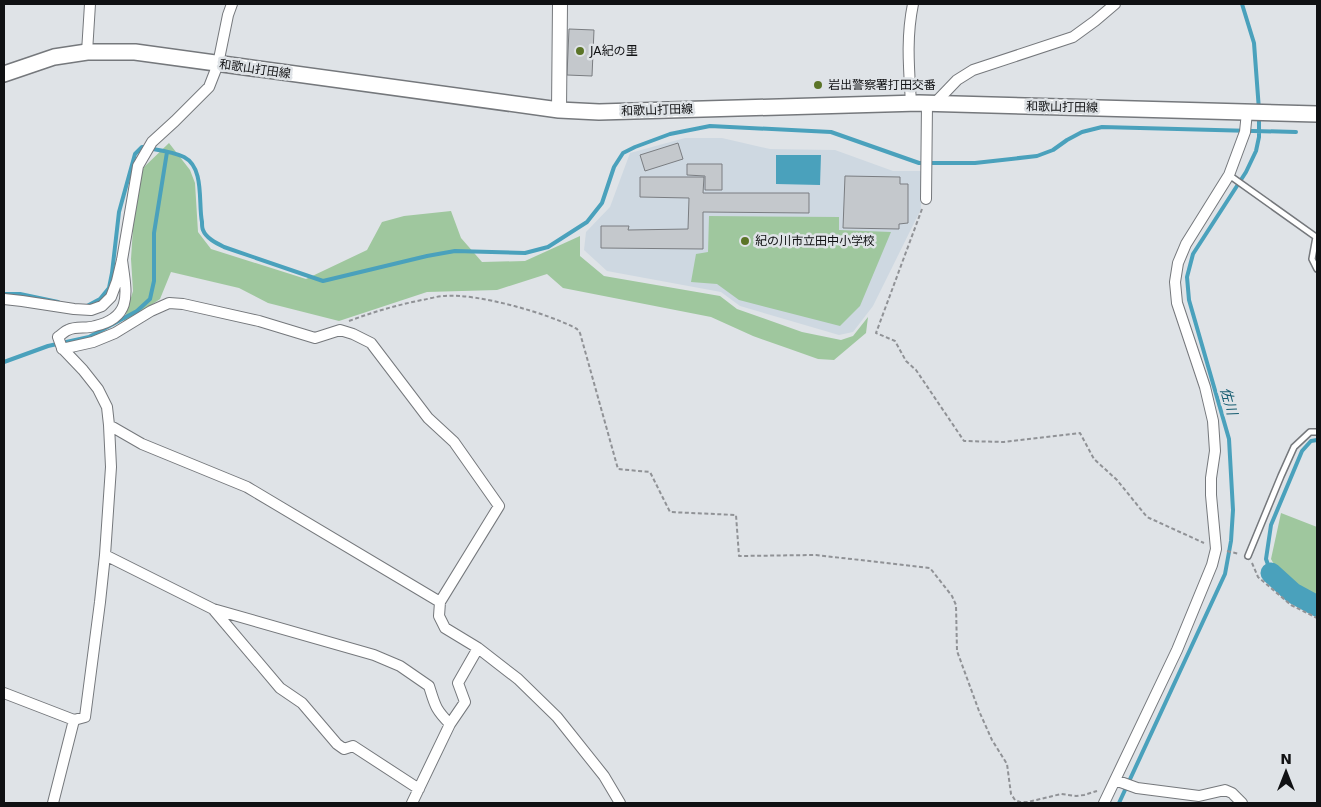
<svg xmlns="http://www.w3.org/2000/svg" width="1321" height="807" viewBox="0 0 1321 807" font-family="'DejaVu Sans','Noto Sans JP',sans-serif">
<rect width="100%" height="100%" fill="#dfe3e7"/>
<path fill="#ced8e1" d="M685 138H722L770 149 835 150 893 171H921V209L873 306 853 332 839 335 740 306 721 292 607 271 584 250 586 232 610 207 630 153Z"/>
<path fill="#9fc79e" d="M169 143 190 170 195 183 198 232 211 249 306 279 367 250 382 222 404 216 451 211 461 238 482 262 525 261 580 236V256L604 276 720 296 737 309 802 332 841 340 853 336 868 317 866 333 834 360 818 359 787 348 753 336 711 317 563 288 547 274 497 290 427 292 339 321 268 303 239 288 171 272 160 299 123 324 133 291 131 259 134 213 143 168Z
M709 216 839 217V230L891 232 860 306 840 326 739 300 717 284 691 282 696 254 708 252Z
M1281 513 1317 527V598L1280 575 1271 559Z"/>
<path fill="#4aa1bc" d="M776 155H821L820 185 776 184Z"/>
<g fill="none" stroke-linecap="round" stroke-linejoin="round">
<path stroke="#4aa1bc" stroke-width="4" d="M1242 4 1254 43 1259 110
M4 294H20L58 302
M87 306 100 299 109 288 112 273 119 212 135 154 142 147C156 150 171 151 184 157 205 168 198 203 202 222 202 225 202 228 203 230 206 238 216 243 224 247L323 281 427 256 455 251 525 253 548 247 587 222 602 203 614 167 623 153 635 147 670 134 710 126 831 132 919 163H975L1037 156 1053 150 1067 140 1082 132 1102 127 1296 132
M4 362 48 346 89 337 137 311 150 299 154 281V233L167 152
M1271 573 1266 559 1271 525 1302 451 1311 441 1317 440
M1119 803 1225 574 1231 541 1233 510 1229 439 1189 300 1187 277 1193 254 1246 172 1256 151 1259 137V117"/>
<path stroke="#4aa1bc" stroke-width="21" d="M1271 573 1293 593 1317 606"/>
</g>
<path fill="#c4c8cc" stroke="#7a7d81" d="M569 29 594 30 592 76 567 75Z
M678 143 683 159 645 171 640 155Z
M687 164H722V190H705V176L687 175Z
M845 176 900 177V184H908V223L899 224V229L843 228Z
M640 177H704L703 193H809V213L703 212V249L601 248V226H629L628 230 688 229 689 198 640 197Z"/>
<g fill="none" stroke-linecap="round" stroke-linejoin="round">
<g stroke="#75787c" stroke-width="8">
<path id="lane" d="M1229 175 1316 237 1312 259 1317 269
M1248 556 1281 476 1294 447 1310 432H1317"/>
</g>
<g stroke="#75787c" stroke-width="12">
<path id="street" d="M87 52 90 4
M911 103C909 69 906 38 913 4
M934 104 957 80 973 70 1073 37 1095 21 1115 4
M926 199 927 104
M4 299 22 301 74 309 91 310 102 306 111 297 117 281 122 260 138 166 152 142 175 121 209 87 218 64 228 15 232 4
M62 349 93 342 115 333 151 311 169 303 183 304 259 321 315 338 340 330 353 334 371 343 428 418 454 442 499 506 440 602 439 616 445 628 478 648 518 679 557 717 604 776 620 803
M109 425 142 444 247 487 440 602
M105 555 213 609 374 655 400 666 429 686C435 705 435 709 450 724
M213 609 280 688 302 703 337 744 344 749 353 746 419 789
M4 693 74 720
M1115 780 1137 788 1199 796 1225 790 1232 793 1242 803
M53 803 74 720 85 717 100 602 105 555 111 467 109 425 107 407 98 389 83 370 62 348 58 337C61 335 65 331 68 330 76 326 87 329 95 326 134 317 126 291 122 260
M412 803 450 724 465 702 458 683 478 648
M1104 803 1177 650 1212 565 1216 549 1211 495V478L1215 451 1213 421 1205 387 1177 303 1175 282 1178 263 1186 244 1229 175 1245 132 1247 112"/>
</g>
<g stroke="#75787c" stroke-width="16">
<path id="secondary" d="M559 110 560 4"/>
</g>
<g stroke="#75787c" stroke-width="18">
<path id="primary" d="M4 74 54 57 87 52H135L559 110 599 112 919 103 1317 114"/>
</g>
<path stroke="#909296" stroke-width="2" stroke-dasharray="4 2.5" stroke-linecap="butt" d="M922 209 876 333 895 341 906 361 916 370 964 441 1004 442 1080 433 1094 459 1117 480 1147 517 1204 543
M349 321C373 312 397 305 422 300 429 299 437 296 445 296 476 293 548 313 577 329L580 333 618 469 650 472 670 512 736 515 739 556 816 555 930 568 952 596 956 605 957 651 979 711 992 740 1007 764 1011 794 1015 800 1020 802H1028L1061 794 1076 796 1084 795 1097 791
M1227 551 1239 554
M1252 563 1258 577 1291 605 1317 618"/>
<use href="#lane" stroke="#fff" stroke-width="5"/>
<use href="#street" stroke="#fff" stroke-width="10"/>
<use href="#secondary" stroke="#fff" stroke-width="14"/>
<use href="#primary" stroke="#fff" stroke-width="15"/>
</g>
<g fill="#5b7427" stroke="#dfe3e7" stroke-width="2">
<circle cx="580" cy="51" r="5"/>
<circle cx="818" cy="85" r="5"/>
<circle cx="745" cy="241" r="5"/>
</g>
<g text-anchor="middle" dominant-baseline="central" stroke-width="5" stroke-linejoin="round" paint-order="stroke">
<g font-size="12" fill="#101113" stroke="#dfe3e7" text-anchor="start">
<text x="590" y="51">JA紀の里</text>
<text x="828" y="85">岩出警察署打田交番</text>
<text x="755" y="241">紀の川市立田中小学校</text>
</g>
<g font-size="12" fill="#101113" stroke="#dfe3e7">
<text transform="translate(255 69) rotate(8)">和歌山打田線</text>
<text transform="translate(1062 107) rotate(1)">和歌山打田線</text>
<text transform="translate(657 110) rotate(-2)">和歌山打田線</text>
</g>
<g font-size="14" font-style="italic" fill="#185e72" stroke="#dfe3e7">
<text transform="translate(1229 401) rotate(74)">佐川</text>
</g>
</g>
<rect width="1321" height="807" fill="none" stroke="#101113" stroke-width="10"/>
<g transform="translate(1286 772)" stroke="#dfe3e7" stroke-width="4" paint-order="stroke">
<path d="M0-4L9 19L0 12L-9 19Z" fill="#101113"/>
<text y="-8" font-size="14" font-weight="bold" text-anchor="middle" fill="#101113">N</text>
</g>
</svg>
